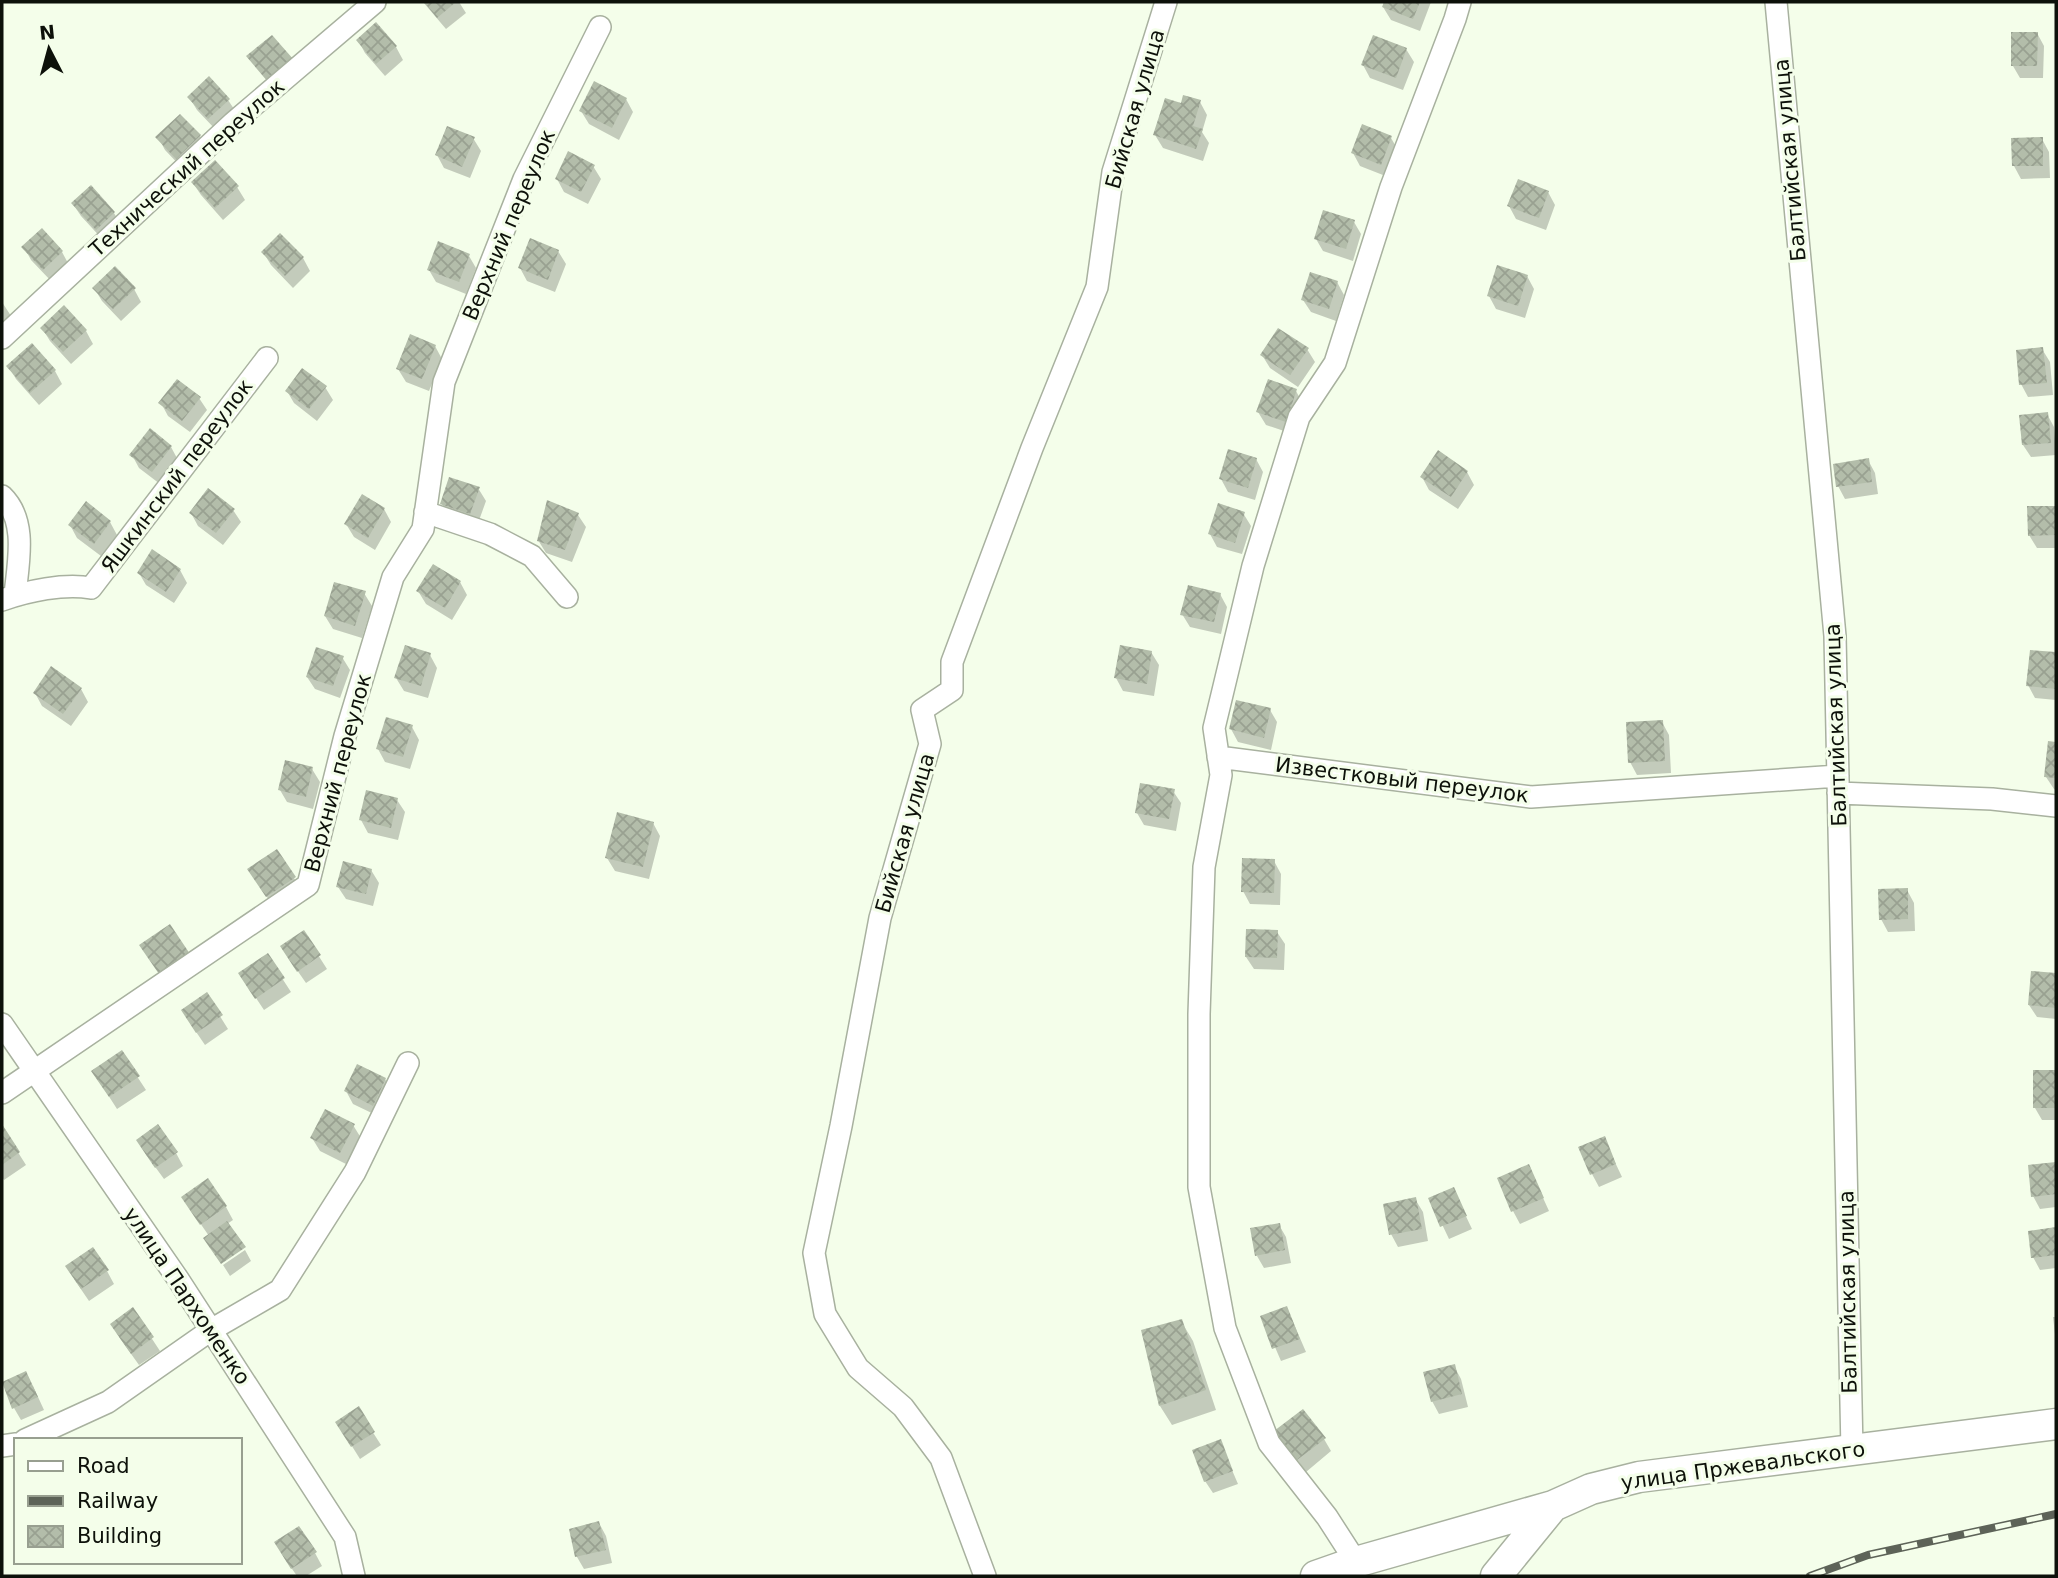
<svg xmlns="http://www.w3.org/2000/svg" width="2058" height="1578" viewBox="0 0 2058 1578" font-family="'DejaVu Sans',sans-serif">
<defs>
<pattern id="building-cross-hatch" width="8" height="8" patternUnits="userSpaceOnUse" patternTransform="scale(1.75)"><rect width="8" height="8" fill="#b3bdaa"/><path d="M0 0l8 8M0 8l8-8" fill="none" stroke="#99a191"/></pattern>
</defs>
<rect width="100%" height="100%" fill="#f4feea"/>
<path fill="#0003" d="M423 2H459L466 13 446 29Z
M1385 2H1431L1420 31 1391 20 1383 7Z
M376 25 396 47 403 60 385 76 365 53 358 40Z
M2037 33 2044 46 2043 78H2020L2013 66Z
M1406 49 1414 62 1403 90 1370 78 1363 65Z
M189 97 228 100 236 112 216 130 197 110Z
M626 99 633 112 619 140 589 124 581 111Z
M1200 102 1207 115 1202 132 1209 143 1203 161 1163 148 1155 135 1182 105Z
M200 136 207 149 184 170 165 150 158 137Z
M473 138 481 151 470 178 444 168 437 155Z
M1391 138 1398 150 1388 177 1360 166 1353 153Z
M2042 139 2049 152 2050 178 2021 179 2014 166 2013 140Z
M593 166 601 179 588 204 564 192 557 179Z
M193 183 237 187 245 200 223 220 201 195Z
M1548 192 1555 205 1546 230 1516 219 1509 206Z
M73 204 114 213 121 225 104 241 81 216Z
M1354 222 1361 234 1353 261 1323 251 1316 239Z
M42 230 62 252 69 265 52 282 31 260 24 247Z
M558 251 566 264 555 292 527 281 520 268Z
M263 252 303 258 310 271 293 288 271 265Z
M469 256 476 268 466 294 436 282 429 270Z
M1527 276 1534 289 1525 318 1496 309 1489 296Z
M1337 282 1344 295 1336 321 1311 312 1303 300Z
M94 288 134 289 141 302 121 321 102 301Z
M2 302 13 319 2 328Z
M42 328 86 331 93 344 71 364 50 341Z
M32 345 55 371 62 384 39 405 16 379 8 366Z
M435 346 442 359 429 391 406 382 398 369Z
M1307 349 1315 362 1298 387 1270 368 1262 355Z
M2042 349 2050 362 2053 395 2028 397 2021 384Z
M325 387 333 400 317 421 294 403 287 391Z
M1296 391 1303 404 1293 434 1266 425 1258 412Z
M199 398 207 410 190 432 168 416 161 403Z
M2047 414 2054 427 2056 455 2031 457 2023 445Z
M171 447 178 460 160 484 139 468 132 455Z
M1256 459 1263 472 1255 500 1228 492 1221 479Z
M1868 460 1875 473 1878 494 1845 499 1838 486Z
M1467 472 1474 485 1458 509 1429 490 1422 477Z
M478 488 486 501 477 526 449 517 442 504Z
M86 504 110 522 117 535 101 556 77 538 70 525Z
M2056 507V548H2037L2029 535V508Z
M384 509 391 522 375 550 354 537 346 524Z
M233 510 241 522 223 545 198 526 191 513Z
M1243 513 1251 526 1242 554 1217 547 1210 534Z
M578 515 586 527 572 562 546 553 538 540Z
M180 570 187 583 174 603 146 585 139 573Z
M460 582 467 595 452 620 426 604 418 591Z
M364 593 372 606 362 638 333 629 325 616Z
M1220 594 1227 607 1221 634 1190 627 1182 614Z
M1151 652 1159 665 1154 696 1123 691 1116 678Z
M2032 652 2056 654V700L2035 698 2028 685Z
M430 655 437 668 428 698 404 691 396 678Z
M342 657 350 670 340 698 315 689 307 677Z
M81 689 88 702 71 726 42 706 35 693Z
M1270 710 1277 722 1271 750 1238 742 1231 729Z
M1662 722 1669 735 1671 773 1637 775 1630 762Z
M412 727 419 740 410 769 385 762 378 749Z
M2050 743 2056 744V790L2054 789 2046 777Z
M312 769 320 782 313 809 287 802 280 790Z
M1173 791 1181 803 1176 831 1144 825 1137 813Z
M397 800 405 812 398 840 368 833 361 820Z
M653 823 660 836 649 879 615 871 607 858Z
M1274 861 1281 874 1280 905 1250 904 1243 891Z
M371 870 379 883 373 906 346 899 338 887Z
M294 878 302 891 275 909 257 882Z
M1907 890 1914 903 1915 931 1888 932 1881 919Z
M1277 932 1285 944 1284 970 1254 969 1246 957Z
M304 933 327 969 306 983 290 960Z
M267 955 291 992 264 1010 248 986Z
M2033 973 2056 975V1019L2037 1017 2029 1005Z
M206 994 228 1029 205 1045 190 1023Z
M121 1052 146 1090 117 1109 101 1084Z
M2056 1071V1120H2042L2035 1108 2034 1072Z
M385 1079 392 1092 380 1117 353 1104 346 1091Z
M353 1125 361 1138 348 1165 320 1151 312 1138Z
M2 1127 26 1165 4 1180 2 1177Z
M1604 1139 1622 1177 1599 1187 1592 1174Z
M145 1153H176L183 1166 164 1179Z
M2056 1163V1207L2040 1209 2033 1196 2030 1167Z
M1529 1167 1549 1211 1520 1224 1513 1211Z
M1453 1189 1472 1229 1449 1239 1430 1199Z
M1415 1199 1423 1212 1428 1241 1398 1247 1391 1234Z
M226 1207 233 1220 209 1236 191 1210Z
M1279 1225 1286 1237 1291 1263 1264 1268 1257 1256Z
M2056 1229V1268L2040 1270 2033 1257 2030 1232Z
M245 1250 251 1261 230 1276 223 1265Z
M107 1271 114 1284 89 1301 74 1279Z
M1287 1308 1306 1352 1281 1361 1262 1317Z
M133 1310 160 1351 139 1365 119 1337Z
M2053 1317H2056V1343Z
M1181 1321 1193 1341 1216 1410 1172 1425 1160 1406Z
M1454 1366 1461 1379 1468 1407 1439 1414 1432 1401Z
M33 1386 44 1410 21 1420 14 1408Z
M358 1409 381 1445 360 1459 345 1435Z
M1277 1431 1324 1439 1331 1451 1306 1472Z
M1220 1442 1238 1484 1213 1493 1205 1481Z
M599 1523 606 1536 612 1563 584 1569 577 1557 571 1530Z
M315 1553 322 1566 306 1576H297L283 1556Z"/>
<path fill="url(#building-cross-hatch)" d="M424 2H456L437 18Z
M1384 2H1420L1413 19 1382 7Z
M376 22 397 46 376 64 356 40Z
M2011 32H2038L2037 66H2011Z
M272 35 294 60 268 82 246 56Z
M1373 35 1407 48 1396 78 1361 65Z
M209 76 230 99 208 119 187 97Z
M594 81 627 98 612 128 579 111Z
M1183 95 1201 100 1193 126 1203 129 1196 149 1153 135 1165 98 1181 103Z
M180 114 201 135 176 159 155 137Z
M1362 124 1392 136 1381 165 1351 153Z
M447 126 475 137 462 167 435 155Z
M2043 137V166H2012L2011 138Z
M568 151 595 165 581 192 555 179Z
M215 160 239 186 215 208 191 182Z
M1518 179 1549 191 1539 218 1507 206Z
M91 185 115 212 96 230 71 203Z
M1323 210 1355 220 1346 249 1314 239Z
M42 228 63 251 43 270 21 247Z
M280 233 304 257 285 276 261 252Z
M530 238 559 250 548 280 518 268Z
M438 241 470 254 459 282 427 270Z
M1497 265 1528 275 1518 306 1487 296Z
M115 266 136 288 113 309 92 288Z
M1310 272 1338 281 1329 309 1301 300Z
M64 305 87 330 63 352 40 328Z
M1278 328 1309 348 1290 375 1260 355Z
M410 334 436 345 422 379 396 369Z
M32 343 56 370 30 393 6 366Z
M2043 347 2047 383 2019 385 2016 350Z
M302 368 327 386 309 409 285 391Z
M177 379 201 397 182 421 158 403Z
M1268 379 1297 389 1286 422 1256 412Z
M2048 412 2051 443 2022 445 2019 415Z
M150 428 172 446 152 472 129 455Z
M1228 449 1257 458 1248 488 1219 479Z
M1438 450 1468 471 1451 497 1420 477Z
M1869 458 1872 482 1836 487 1833 464Z
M449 477 480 487 470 514 440 504Z
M208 488 235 509 216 533 189 513Z
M362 494 385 508 368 538 344 524Z
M547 500 579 513 565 550 537 541Z
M86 501 111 521 94 544 68 525Z
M1218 503 1245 512 1235 543 1208 534Z
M2027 506H2056V535L2028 536Z
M152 549 181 569 166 592 137 573Z
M433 564 461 581 445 608 416 591Z
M334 582 366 591 355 626 324 616Z
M1188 585 1221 593 1214 622 1180 615Z
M405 645 431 653 421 686 394 678Z
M1120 645 1152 651 1147 684 1114 678Z
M316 647 344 656 333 686 306 677Z
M2030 650 2056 652V689L2026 686Z
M51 666 82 688 63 714 33 693Z
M1236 700 1271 708 1264 738 1229 729Z
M386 717 413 725 403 757 376 749Z
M1663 720 1665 761 1628 763 1626 722Z
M2048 741 2056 742V778L2044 777Z
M285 760 313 767 306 797 278 790Z
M1140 783 1175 789 1169 819 1135 813Z
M366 790 398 798 391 828 359 820Z
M617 812 654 822 643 867 605 858Z
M277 849 296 877 266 897 247 869Z
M1242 858 1275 859 1274 893 1241 892Z
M343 861 372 869 366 894 336 887Z
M1908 888V919L1879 920 1878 889Z
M170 924 190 954 159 974 139 945Z
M1246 929 1278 930 1277 958 1245 957Z
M304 930 321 955 297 972 280 946Z
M268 953 285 978 255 999 238 973Z
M2031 971 2056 973V1008L2028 1005Z
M207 992 223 1015 196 1033 181 1010Z
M122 1050 140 1076 109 1097 91 1071Z
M357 1064 386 1078 373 1106 344 1091Z
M2033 1070H2056V1108H2033Z
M325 1109 355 1124 340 1153 310 1138Z
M2 1124 20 1152 2 1165Z
M158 1124 178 1152 155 1168 136 1140Z
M1605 1136 1616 1164 1590 1175 1578 1147Z
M2056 1162V1194L2031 1197 2028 1165Z
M1529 1164 1544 1198 1511 1212 1497 1178Z
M208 1178 227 1206 200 1225 181 1197Z
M1454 1187 1467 1216 1440 1227 1428 1198Z
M1416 1197 1422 1229 1389 1235 1383 1204Z
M227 1221 246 1247 221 1264 203 1238Z
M1280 1223 1285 1250 1255 1256 1250 1228Z
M2056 1227V1255L2031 1258 2028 1231Z
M93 1247 109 1270 81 1289 65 1266Z
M1287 1306 1300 1339 1272 1349 1260 1316Z
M133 1307 154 1337 131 1354 110 1324Z
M1182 1319 1206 1390 1159 1406 1141 1330Z
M1455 1364 1462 1394 1431 1402 1423 1372Z
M26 1371 38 1397 12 1409 2 1382Z
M359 1406 375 1432 351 1447 335 1422Z
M1303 1409 1326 1438 1297 1460 1274 1431Z
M1221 1439 1233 1471 1204 1482 1192 1450Z
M599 1521 606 1550 575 1557 569 1529Z
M299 1526 317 1552 291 1569 274 1542Z"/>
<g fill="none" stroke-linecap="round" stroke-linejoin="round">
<g stroke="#a8b19f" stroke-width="24">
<path id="street" d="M1776 2 1835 636 1852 1451
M2 338 233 123 375 2
M2 496C28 521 18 563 15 595
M425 512 490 534 532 556 567 597
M2 600C28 591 64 583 91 588L267 358
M1218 757 1531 797 1838 776
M1838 793 1992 799 2056 806
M2 1024 178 1279 345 1537 354 1576
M2 1093 308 885 345 736 393 577 423 529 444 382 524 179 600 27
M25 1440 108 1402 211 1330 280 1290 355 1172 408 1063
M2 1446 16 1444
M1356 1562 1327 1517 1269 1443 1225 1328 1199 1187V1014L1204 867 1221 775 1214 728 1253 566 1299 417 1335 363 1391 187 1455 19 1460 2
M985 1576 941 1458 903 1407 858 1368 825 1314 814 1253 841 1126 880 918 930 744 922 710 952 690V662L1032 448 1097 287 1113 172 1166 2"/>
</g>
<g stroke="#a8b19f" stroke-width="33">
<path id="secondary" d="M1316 1576 1356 1562 1553 1506 1591 1489 1639 1477 2056 1424
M1496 1576 1553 1506"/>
</g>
<use href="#street" stroke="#fff" stroke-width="21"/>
<use href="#secondary" stroke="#fff" stroke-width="30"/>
<g stroke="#5d6358" stroke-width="8">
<path id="rail" d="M1810 1576 1868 1555 2056 1514"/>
</g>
<use href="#rail" stroke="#f4feea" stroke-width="5" stroke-dasharray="16" stroke-linecap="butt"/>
</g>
<g text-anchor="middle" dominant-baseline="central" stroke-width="6" stroke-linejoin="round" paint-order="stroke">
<g font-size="21" fill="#0d110a" stroke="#f4feea">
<text transform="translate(1135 109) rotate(-74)">Бийская улица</text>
<text transform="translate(1790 160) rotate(-95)">Балтийская улица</text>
<text transform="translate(187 168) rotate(-42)">Технический переулок</text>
<text transform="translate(509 225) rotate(-67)">Верхний переулок</text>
<text transform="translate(177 476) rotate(-53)">Яшкинский переулок</text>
<text transform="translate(1836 725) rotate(-92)">Балтийская улица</text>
<text transform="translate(338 773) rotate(-75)">Верхний переулок</text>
<text transform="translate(1402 780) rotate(7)">Известковый переулок</text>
<text transform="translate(905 833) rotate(-74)">Бийская улица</text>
<text transform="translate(1848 1292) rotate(-91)">Балтийская улица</text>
<text transform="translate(187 1296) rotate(56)">улица Пархоменко</text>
<text transform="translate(1743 1466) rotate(-8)">улица Пржевальского</text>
</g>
</g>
<rect width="2058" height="1578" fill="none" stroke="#0d110a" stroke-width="7"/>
<rect x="14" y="1438" width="228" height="126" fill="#f4feea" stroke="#989f90" stroke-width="2"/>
<rect x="28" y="1461" width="35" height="10" fill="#ffffff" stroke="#989f90" stroke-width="2"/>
<text x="77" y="1473" font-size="21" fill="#0d110a">Road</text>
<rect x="28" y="1496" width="35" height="10" fill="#5d6358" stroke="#989f90" stroke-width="2"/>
<text x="77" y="1508" font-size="21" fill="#0d110a">Railway</text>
<rect x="28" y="1526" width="35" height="21" fill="url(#building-cross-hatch)" stroke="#989f90" stroke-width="2"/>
<text x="77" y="1543" font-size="21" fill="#0d110a">Building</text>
<g transform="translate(49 49) rotate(354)" stroke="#f4feea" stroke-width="5" paint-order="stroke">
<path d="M0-5L12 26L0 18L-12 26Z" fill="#0d110a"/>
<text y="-10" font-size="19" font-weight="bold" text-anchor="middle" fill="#0d110a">N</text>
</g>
</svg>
